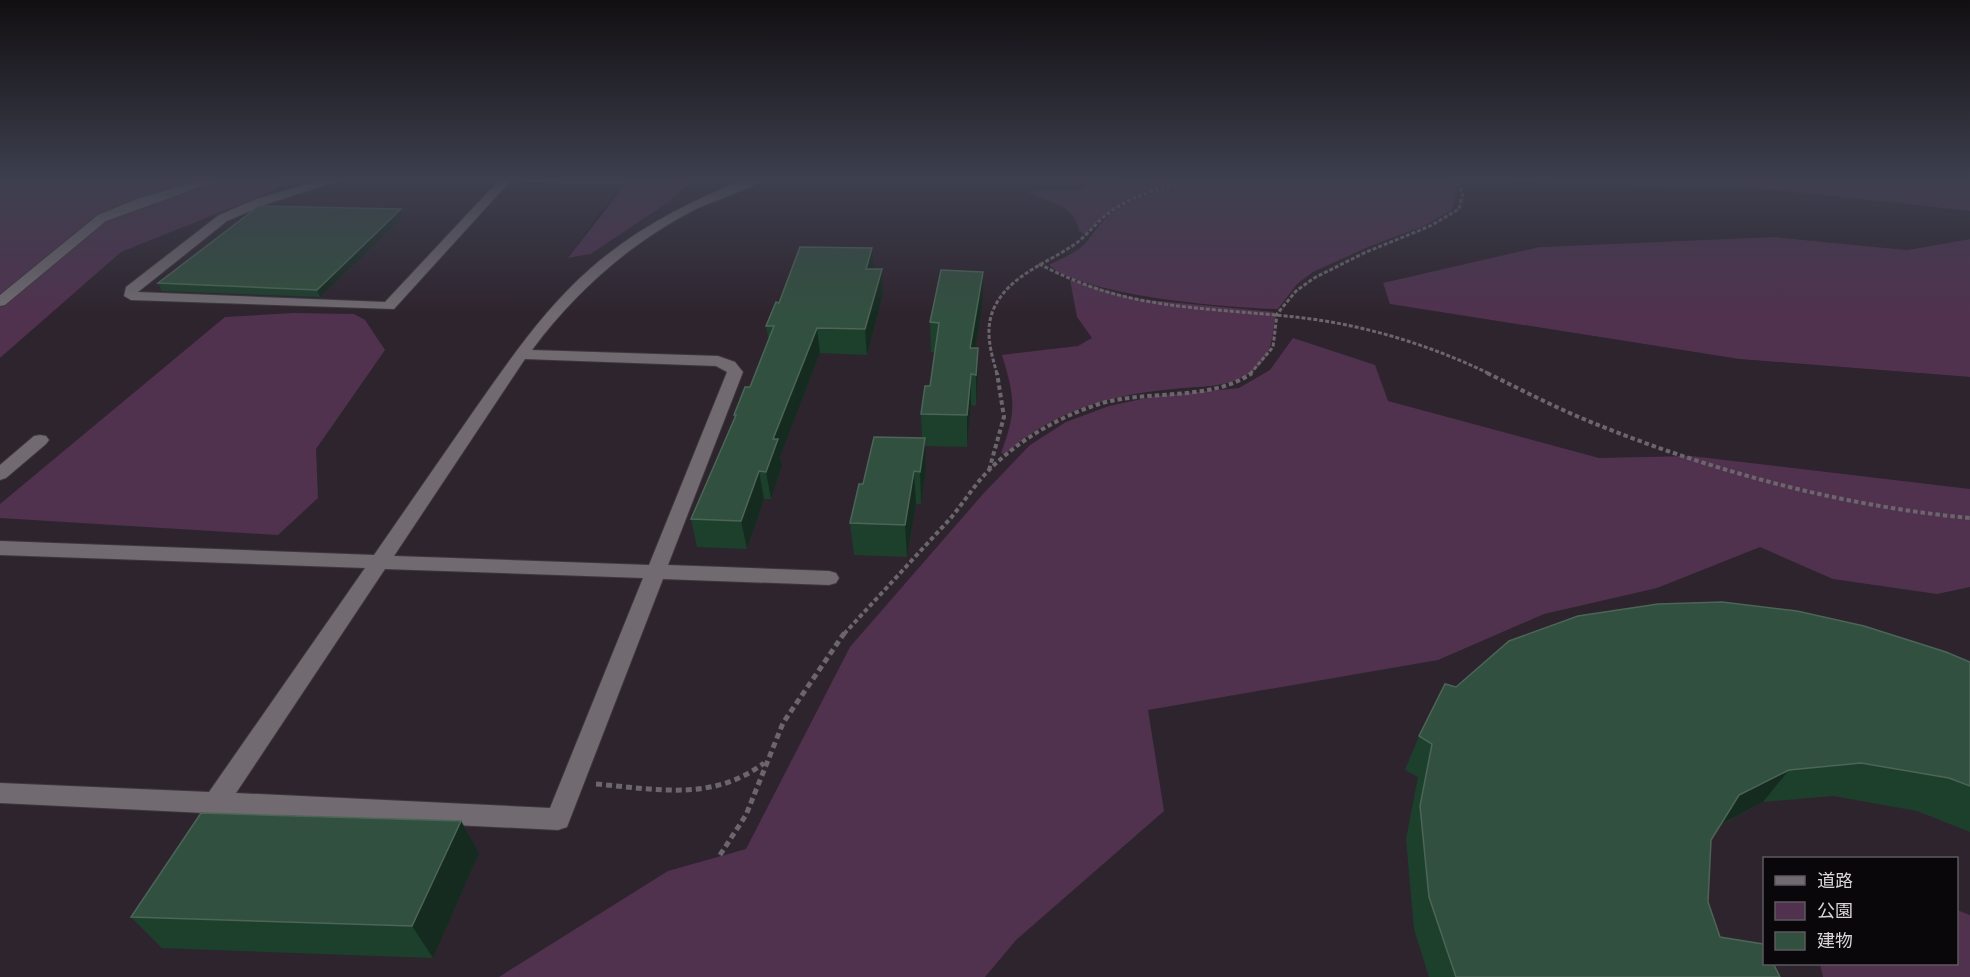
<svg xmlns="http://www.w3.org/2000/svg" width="1970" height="977" viewBox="0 0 1970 977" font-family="Arial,'Noto Sans JP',sans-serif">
<rect width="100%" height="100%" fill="#211b21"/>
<path fill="#2e242e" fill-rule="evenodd" d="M296 178H630L599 214 569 258 591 254 667 203 696 178H1468L1553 184 1767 189 1970 211V239L1907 250 1774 237 1539 247 1383 284 1391 304 1739 359 1970 377V977H0V358L120 252 271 192ZM1764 858H1956V964H1764Z"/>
<path fill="#50324f" d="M0 178H296L271 192 121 252 0 358Z
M630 178H696L667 203 591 254 568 258Z
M1123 178H1191C1151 188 1112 202 1085 235L1079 231C1076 206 1050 202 1029 193L1031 191 1079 190 1090 185 1121 182Z
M1206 178H1449L1457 191 1452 210 1424 226 1368 247 1313 272 1297 284 1278 309C1229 308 1084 296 1049 265 1062 258 1079 252 1088 240 1096 230 1102 220 1113 212 1140 194 1175 186 1206 178Z
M1468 178H1970V211L1767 189 1553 184Z
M1774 237 1907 250 1970 239V377L1739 359 1390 304 1383 283 1539 247Z
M1070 280 1138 299 1274 312 1276 314C1271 339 1274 357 1249 374 1227 388 1199 386 1174 389 1114 394 1051 411 1006 454L1001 453C1017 411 1015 398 1002 355L1078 346 1092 338 1077 317Z
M294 313 354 314 365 320 385 350 316 449 318 498 278 535 0 518V504L225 317Z
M1293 338 1375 365 1388 401 1599 458 1691 456 1970 489V587L1937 594 1833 579 1760 547 1657 588 1544 614 1438 660 1148 710 1164 811 1016 940 985 977H499L668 871 746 849 850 647 983 494 1030 445 1066 422 1109 406 1156 396 1239 388 1270 370Z
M1957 910 1970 915V977H1823L1820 964H1956Z"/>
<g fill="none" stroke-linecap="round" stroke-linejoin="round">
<g stroke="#3d383c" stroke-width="2">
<path id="minor" d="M207 178H225L106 221 5 305 0 306V295L98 215 137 199Z
M329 178H347L264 205 227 221 138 292 385 302 501 178H513L394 309 131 300 124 296 126 287 219 215 256 199Z
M521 178H628L630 180 624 184 527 182Z
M748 178H764C753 189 710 202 694 210 629 244 575 292 532 350L718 356 735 362 743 372 668 565 829 571 836 573 839 578 836 583 829 585 663 579 567 827 558 830 0 803V783L209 792 365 568 0 555V541L374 555C407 507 440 460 473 412 509 361 543 310 591 268 637 228 691 200 748 178ZM525 359 716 366 727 372 649 565 394 556ZM385 569 643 578 550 808 236 793Z
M40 435 46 436 49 440 46 444 6 478 0 480V465L34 436Z"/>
</g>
<path stroke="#6b666b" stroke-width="3" stroke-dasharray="4 2" stroke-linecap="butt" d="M1039 264C1063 276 1086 286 1111 293 1175 311 1245 310 1311 319 1372 327 1434 347 1490 374
M997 374C991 352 984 330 994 308 1009 276 1045 264 1072 246 1085 238 1094 225 1106 215 1133 194 1169 185 1203 178
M1250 374 1273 347 1277 314 1296 291 1314 278 1364 253 1430 226 1459 209 1463 193 1454 178"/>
<path stroke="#6b666b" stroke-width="4" stroke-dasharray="4.5 3" stroke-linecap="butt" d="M1487 373C1520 389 1552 406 1586 420 1707 470 1840 506 1970 518
M989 470 1004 417 997 373
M844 634C879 596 914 558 949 520 963 504 974 485 989 470 1018 441 1055 419 1093 406 1143 388 1209 403 1252 373"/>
<path stroke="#6b666b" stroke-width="5" stroke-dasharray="6 4" stroke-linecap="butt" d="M596 784C656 789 713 802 764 763
M720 855 746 815 783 723 845 632"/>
<use href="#minor" fill="#716a71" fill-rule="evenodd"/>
</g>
<path fill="#1d402c" d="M401 209 403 217 320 297 162 291 158 283Z
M872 248 873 269 883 294 867 355 820 353 780 457 782 466 771 499H764L747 549 697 547 691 519 734 419V415L750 387 769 341 766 326 779 303Z
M983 301 975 348 978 378 976 406 971 405 967 447 925 446 926 470 921 504H916L907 557 854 555 850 523 863 484 922 438 921 414 930 386 935 353 931 352 930 322Z
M1970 662V832L1917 811 1833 796 1763 802 1721 825 1711 840 1708 902 1720 937 1780 977H1429L1414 929 1406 839 1418 777 1405 770 1419 736 1456 687Z
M461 821 479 853 433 958 162 948 131 917Z"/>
<path fill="#162b20" d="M401 209 403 217 320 297 317 290Z
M872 248 874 273 866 269Z
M882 269 883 294 867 355 865 329Z
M983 272V301L971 375V405L967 447V415L970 348Z
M817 328 820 353 780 457 782 466 771 499 766 472 773 439Z
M978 348V378L976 406V375Z
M925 438 926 470 921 504 920 472Z
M759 471 764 499 747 549 741 521Z
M914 471 916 504 907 557 905 525Z
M1789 770 1763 802 1714 828 1739 795Z
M461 821 479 853 433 958 412 926Z"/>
<path fill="#32503f" stroke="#4c6557" stroke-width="1.5" d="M259 206 401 209 317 290 158 283Z
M800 247 872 248 866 269H882L865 329 817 328 773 439H778L766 472 759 471 741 521 691 519 736 415H734L745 387H750L774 326H766L776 302 779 303Z
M941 270 983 272 970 348H978L976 375 971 374 967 415 921 414 925 386H930L939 323 930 322Z
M874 437 925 438 920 472 914 471 905 525 850 523 859 484H863Z
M1722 602 1797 611 1864 626 1946 652 1970 662V786L1949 778 1861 763 1789 770 1739 795 1711 840 1708 902 1720 937 1763 944 1764 947V963H1773L1780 977H1456L1429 897 1420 806 1432 744 1419 736 1445 684 1456 687 1509 641 1578 616 1658 604Z
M201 813 461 821 412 926 131 917Z"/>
<linearGradient id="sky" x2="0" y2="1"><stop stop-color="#120f12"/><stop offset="0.57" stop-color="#3d3f4e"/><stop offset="1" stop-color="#3d3f4e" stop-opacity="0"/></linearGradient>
<rect width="1970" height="315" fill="url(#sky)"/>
<rect x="1763" y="857" width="195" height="108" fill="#090709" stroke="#5d5a5d" stroke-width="1.5"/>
<rect x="1775" y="876" width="30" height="9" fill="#716a71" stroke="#5d5a5d" stroke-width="1.5"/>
<text x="1817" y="887" font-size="18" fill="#dad6da">道路</text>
<rect x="1775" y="902" width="30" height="18" fill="#50324f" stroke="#5d5a5d" stroke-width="1.5"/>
<text x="1817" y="917" font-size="18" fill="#dad6da">公園</text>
<rect x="1775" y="932" width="30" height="18" fill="#32503f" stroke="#5d5a5d" stroke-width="1.5"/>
<text x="1817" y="947" font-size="18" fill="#dad6da">建物</text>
</svg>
